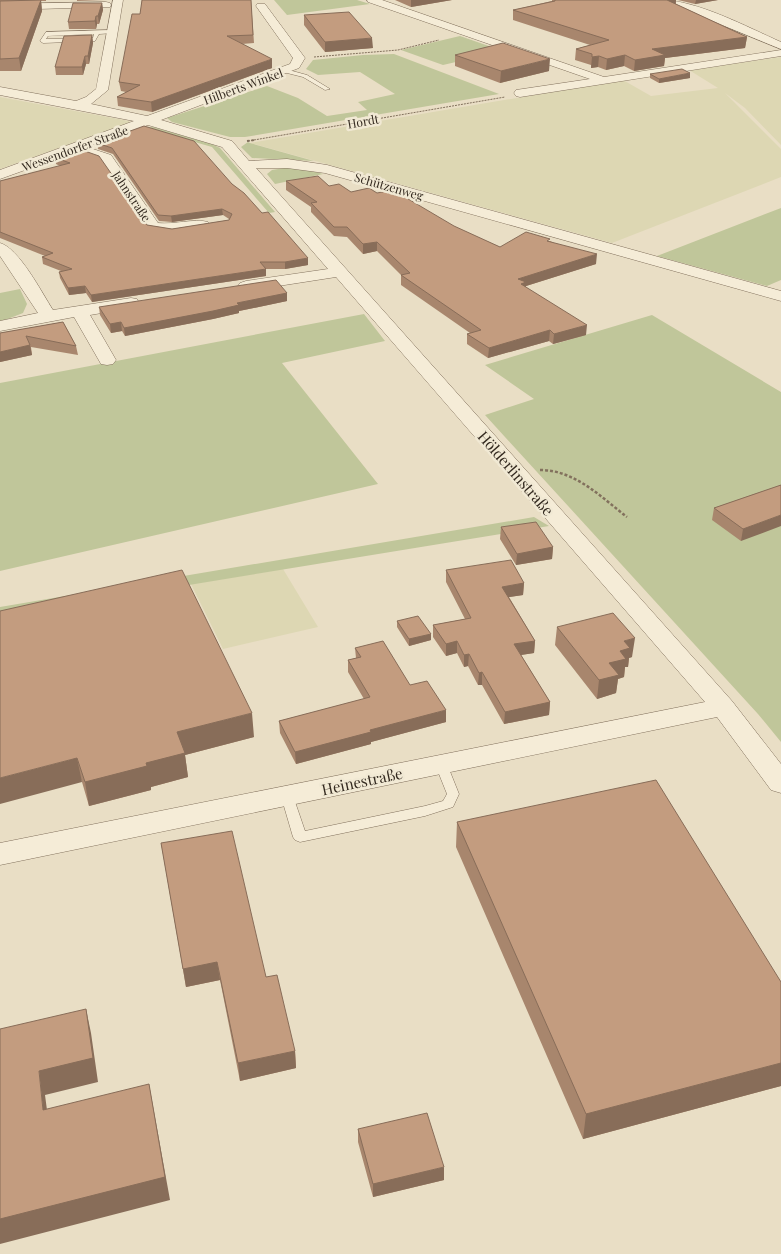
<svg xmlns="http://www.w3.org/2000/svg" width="781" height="1254" viewBox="0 0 781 1254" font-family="'Playfair Display',serif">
<rect width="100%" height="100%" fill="#e9dec5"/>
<path fill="#ddd7b3" d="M781 57V145L745 108 725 93 781 149V177L612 243 250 143 623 80 651 96 718 88 689 70Z
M0 97 129 121 130 123 0 169Z
M283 569 318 627 223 649 191 584Z"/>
<path fill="#c0c69a" d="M274 0H357L370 4 287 15Z
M460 36 503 51 443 65 401 50Z
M394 54 499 94 245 137H230L172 122 167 118 267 86 298 98 327 116 367 110 358 102 395 94 360 72 318 75 306 69 313 60 363 55Z
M153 127 212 144 220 148 275 212 269 213 212 147 146 128Z
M248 142 250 143 314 161 252 158 241 147Z
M284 168H302L323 174 275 184 267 174 272 170Z
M781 208V280L767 286 657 256Z
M20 289 27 304 23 313 0 322V293Z
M364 314 385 341 282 363 378 484 0 571V383Z
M652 315 781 392V742L758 714 485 415 534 399 485 365Z
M534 517 549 526 0 616V607Z"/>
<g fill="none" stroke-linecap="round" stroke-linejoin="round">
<g stroke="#82715d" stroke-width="1">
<path id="service" d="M112 30 114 33 99 34 95 41 43 43 40 41 46 32ZM94 34 93 38 46 39 48 36Z
M285 69 307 75 330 89 325 90 303 77 283 72Z
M441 760 445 761 447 764 459 794 453 807 425 816 300 842 295 840 293 837 281 796 282 793H292L305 831 425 806 443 801 447 794 435 764 437 761Z"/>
</g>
<g stroke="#82715d" stroke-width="1">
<path id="minor" d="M113 0H123L108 90 91 104 147 116 290 64 293 58 256 6 257 4H265L305 58 299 68 161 120 232 141 249 161 287 159 327 165 781 291V301L325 173 287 168H256L732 701 781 764V793L771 790 717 717 0 865V843L705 702 336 277 246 291 240 289 238 286 240 283 246 281 328 269 222 147 148 125 87 147 111 155 158 223C174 225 194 218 208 222L211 225 208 228C189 233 167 235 148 230L101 161 75 152 0 179V170L134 121 0 95V87L76 101 86 97 96 89Z
M367 0H382L604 77 781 50V56L520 97 516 96 514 93 516 90 590 79 368 2Z
M661 0C697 0 747 27 781 42V49Z
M106 2 110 3 111 5 110 7 0 10V4Z
M0 243C19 248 42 293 53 310L131 298 137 299 139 303 137 307 90 315 116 360 113 364 107 365 101 364 74 317 0 331V321L38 313 0 256Z"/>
</g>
<path stroke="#82715d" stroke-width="1" stroke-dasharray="2 1" stroke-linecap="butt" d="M314 57 398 50 439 40
M248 141 505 97"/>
<path stroke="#82715d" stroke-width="2" stroke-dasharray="2.5 2" stroke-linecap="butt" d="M247 141 255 140"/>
<path stroke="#82715d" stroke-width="2.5" stroke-dasharray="3 2" stroke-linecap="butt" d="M540 470C575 470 601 497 627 517"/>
<use href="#service" fill="#f5ecd7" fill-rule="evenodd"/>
<use href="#minor" fill="#f5ecd7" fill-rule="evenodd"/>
</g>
<path fill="#a8866d" d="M0 0H46V1H41L42 11 21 71H0Z
M77 0H105L77 1Z
M142 0H251L254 43 242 44 272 68 152 112 118 106 117 97 126 92 121 91 119 82 140 14Z
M395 0H452L411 7Z
M552 0H676V4L747 37 745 48 665 58 664 66 634 71 624 66 606 70 598 67 591 68V65L575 60 576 49 590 45 513 20V10L552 1Z
M678 0H718L695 4Z
M102 3 103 10 99 24H97L96 29H69L68 22Z
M304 15 373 48 325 52 304 25Z
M92 35 93 43 89 64H86L83 75H56L55 67Z
M455 55 549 71 500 83 455 66Z
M650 74 690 78 659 83 650 78Z
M97 143 232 184 262 213 308 265 285 269H265L266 276 92 302 86 293 69 295 60 278 59 272 61 271 43 264 42 257 45 256 0 238V181L60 166 56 164V158L79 149 147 225 172 229 229 220V219L223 215 172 222 159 221 113 154 98 149Z
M286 181 329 186 351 192 377 193 500 247 550 241 596 264 526 286V287L586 335 553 344 549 341 488 358 467 344V334L470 333 401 285V275L377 251 363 254 347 237 334 236 311 212V207L286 190Z
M287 293V301L239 311V313L213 319 125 336 122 331 111 333 100 315 99 307Z
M63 322 76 346 78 355 31 347 32 355 0 362V333Z
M781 485 741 541 712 520 714 508Z
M501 527 553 547 552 559 516 565 500 539Z
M446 570 524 583 523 595 509 597 535 641 534 653 521 655 550 702 549 715 504 724 482 685H478L468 666 464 667 457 653 446 656 433 637V625L465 619 446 582Z
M0 611 254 737 185 755 188 777 151 787V790L89 806 82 782Z
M397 621 431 634V640L409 646 397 627Z
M557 627 632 657 629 658 628 667H625L624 677 618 679 616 693 597 699 555 645Z
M355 648 410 685 446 722 371 742V744L296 764 280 733 279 721 364 699 348 672V660L356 658Z
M457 822 781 982V1086L583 1139 456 847Z
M161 843 266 977 295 1051 296 1068 240 1081 220 980 186 987Z
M358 1129 444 1180 373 1197 358 1142Z"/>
<path fill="#886d59" d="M41 0 42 11 21 71 19 58Z
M411 0H452L411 7Z
M666 0H676L675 8Z
M696 0H718L695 4Z
M102 3 103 10 99 24 98 16Z
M96 16 97 24 96 29 95 21Z
M92 35 93 43 89 64 88 56Z
M747 37 745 48 665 58 664 66 634 71 635 60 652 49Z
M372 38 373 48 325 52V42Z
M625 55 624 66 606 70 607 59Z
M85 56 86 64 83 75 82 67Z
M599 56 598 67 591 68 592 57Z
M272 59V68L152 112 151 102Z
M550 59 549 71 500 83 501 71Z
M690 73V78L659 83V79Z
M222 209 223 215 172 222 171 216Z
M377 242V251L363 254V244Z
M597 254 596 264 526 286V292L518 279Z
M308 258V265L285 269V262Z
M266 269V276L92 302 91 295Z
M85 286 86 293 69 295 68 288Z
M287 293V301L239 311V313L213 319 125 336 124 328 237 303Z
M121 322 122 331 111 333 110 324Z
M587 325 586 335 553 344 554 334Z
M550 330 549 341 488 358 489 348Z
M30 345 32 355 0 362V352Z
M781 515V526L741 541 743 529Z
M553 547 552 559 516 565 517 554Z
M524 583 523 595 502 598V587Z
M431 634V640L409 646V639Z
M635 638 632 657 629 658 628 667H625L624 677 618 679 616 693 597 699 599 680 609 663 620 651 624 641Z
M457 641V653L446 656V644Z
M535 641 534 653 514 656V644Z
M469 654 468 666 464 667V655Z
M482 672V685H478L479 673Z
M550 702 549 715 504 724 505 712Z
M446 710V722L371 742V744L296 764 295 752 370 730Z
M252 713 254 737 185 755 188 777 151 787V790L89 806 85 782 146 763 177 732Z
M77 758 82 782 0 804V778Z
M217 962 220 980 186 987 183 969Z
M86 1009 91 1033 98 1082 45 1095 50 1133 43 1110 39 1071Z
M295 1051 296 1068 240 1081 238 1063Z
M781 1063V1086L583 1139 586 1114Z
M149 1084 170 1200 0 1244V1219Z
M444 1167V1180L373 1197V1184Z"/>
<path fill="#c39c7f" stroke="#886d59" d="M41 0 19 58 0 59V1Z
M142 0H251L253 35 227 36 272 59 151 102 117 97 140 85 119 82 132 14H140Z
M555 0H667L747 37 652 49 665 55 635 60 625 55 607 59 599 56 592 57V54L576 49 609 40 513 10 555 1Z
M73 3H102L98 16H96L95 21 68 22Z
M349 12 372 38 325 42 304 15Z
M92 35 88 56H85L82 67H55L64 36Z
M503 43 550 59 501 71 455 55Z
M682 69 690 73 659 79 650 74Z
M144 126 194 141 232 184 244 193 262 213 268 212 308 258 285 262H260L266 269 91 295 85 286 68 288 59 272 72 269 42 257 53 253 0 232V181L70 163 56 158 79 149 99 156 147 225 172 229 229 220 232 214 222 209 171 216 158 215 112 148 97 143Z
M318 176 329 186 339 184 351 192 369 188 377 193 393 190 454 226 500 247 526 232 550 239 547 241 597 254 518 279 526 282 521 284 587 325 554 334 550 330 489 348 467 334 481 330 401 275 410 273 377 242 363 244 347 227H334L311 203 317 202 286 181Z
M276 280 287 293 237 303 239 305 213 311 124 328 121 322 110 324 99 307Z
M63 322 76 346 26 336 30 345 0 352V333Z
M781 485V515L743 529 714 508Z
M536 522 553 547 517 554 501 527Z
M511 560 524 583 502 587 535 641 514 644 550 702 505 712 482 672 479 673 469 654 464 655 457 641 446 644 433 625 471 618 446 570Z
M182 570 252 713 177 732 185 753 146 763 147 766 85 782 77 758 0 778V611Z
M613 613 635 638 624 641 630 648 620 651 626 659 609 663 619 675 599 680 557 627Z
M418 616 431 634 409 639 397 621Z
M383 641 410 685 427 681 446 710 370 730 371 732 295 752 279 721 370 697 348 660 361 657 355 648Z
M656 780 781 982V1063L586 1114 457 822Z
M232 831 266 977 277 975 295 1051 238 1063 217 962 183 969 161 843Z
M86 1009 93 1058 39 1071 43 1110 149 1084 165 1177 0 1219V1029Z
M427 1113 444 1167 373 1184 358 1129Z"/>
<g text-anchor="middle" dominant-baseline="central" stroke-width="5" stroke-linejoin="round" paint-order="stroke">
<g font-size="12" fill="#33291f" stroke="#f1e9d4">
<text transform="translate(243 86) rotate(-20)">Hilberts Winkel</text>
<text transform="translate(363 121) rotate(-10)">Hordt</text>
<text transform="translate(75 148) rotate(-20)">Wessendorfer Straße</text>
<text transform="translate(389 186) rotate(16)">Schützenweg</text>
<text transform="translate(132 196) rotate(56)">Jahnstraße</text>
</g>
<g font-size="15" fill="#33291f" stroke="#f1e9d4">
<text transform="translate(516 473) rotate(49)">Hölderlinstraße</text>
<text transform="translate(362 781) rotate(-12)">Heinestraße</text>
</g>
</g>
</svg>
